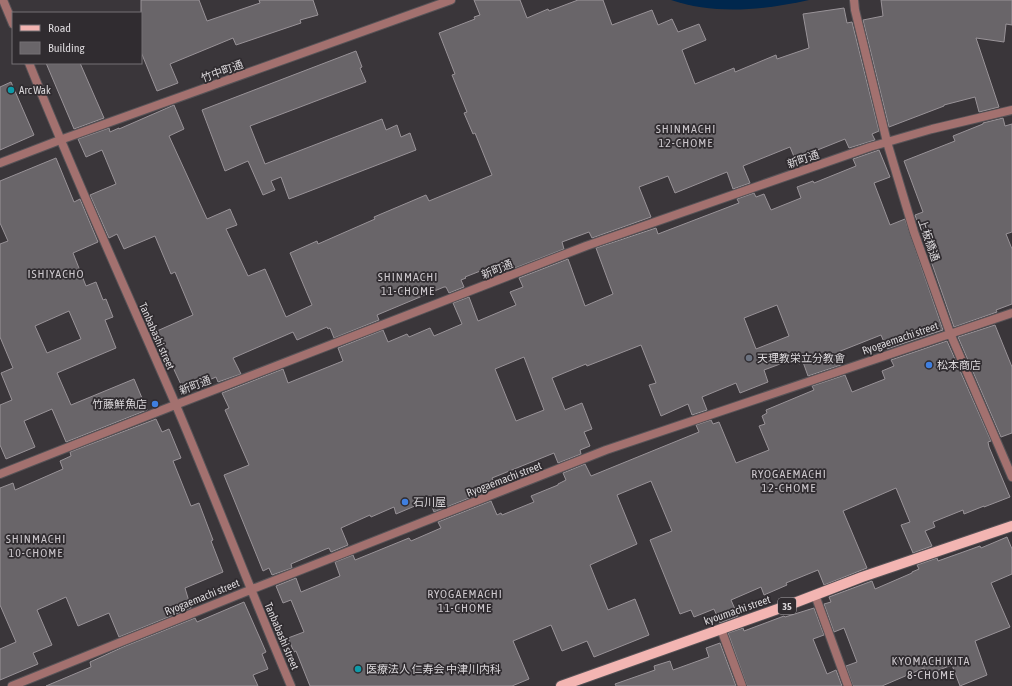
<svg xmlns="http://www.w3.org/2000/svg" width="1012" height="686" viewBox="0 0 1012 686" font-family="'Asap Condensed','Noto Sans JP',sans-serif">
<rect width="100%" height="100%" fill="#3a363a"/>
<path fill="#00274d" d="M671 0H809C765 10 714 15 671 0Z"/>
<path fill="#696569" stroke="#999398" fill-rule="evenodd" d="M141 0H199L207 21 260 3 259 0H313L318 15 300 20 301 23 236 45 233 38 170 64 178 83 157 91 141 52Z
M474 0H520L527 18 548 9 549 11 578 0H603L612 25 652 10 658 25 672 19 678 32 699 24 706 40 682 50 695 84 734 68 735 72 776 55 777 59 809 48 803 14 844 8 847 23 852 22 879 131 872 134 875 140 849 148 845 139 795 159 790 147 743 166 750 183 733 189 727 172 675 193 668 176 639 187 651 217 592 238 589 232 562 242 564 249 515 268 511 259 465 277 466 278 461 280 464 287 449 293 446 287H444L377 315 379 320 334 338 330 328 328 329 327 327 297 340 293 332 233 358 241 374 218 382 216 377 184 391 163 346 157 331 193 315 175 272 171 274 155 236 124 249 117 234 109 238 90 195 116 184 102 150 86 157 78 139 109 128 110 132 119 128V129L174 105 184 129 169 136 207 219 230 209 237 225 226 229 248 276 265 269 286 317 312 305 290 253 317 241 318 244 375 219 374 217 426 195 429 201 492 175 475 133 473 134 464 113 467 112 452 75 455 74 439 33 475 19 474 17 480 15Z
M881 0H1012V25L1006 24 1004 42 976 38 999 107 979 112 975 97 944 105V106L889 127 863 20 883 16Z
M356 51 362 67 360 68 366 82 250 126 265 164 382 119 386 130 397 125 401 137 410 133 416 150 289 199 281 177 271 181 275 190 263 195 248 161 225 171 202 110Z
M46 63H80L104 118 74 129Z
M11 82 34 135 0 150V87Z
M1003 118 1005 126 1012 124V232L1006 234 1012 249V304L996 310 997 312 954 327 915 215 923 212 904 161 955 141 953 136 983 124V123Z
M879 150 890 177 874 183 890 225 905 219 943 330 887 349 881 335 838 352 841 365 808 376 803 362 799 364 796 358 764 370 768 382 740 393 736 383 702 397 707 410 692 415 688 404 661 416 649 385 656 383 641 345 587 366 586 364 552 378 565 410 582 403 592 429 584 432 590 446 580 450 581 454 558 463 554 453 492 478 493 480 484 484 487 491 434 512 429 500 396 514 394 507 371 517 370 515 341 528 348 545 331 552 329 548 326 549 291 564 292 568 272 575 269 568 263 571 224 475 249 465 225 410 229 408 222 393 283 369 288 383 343 361 338 348 383 330 388 342 407 334 409 337 430 328 434 336 462 324 453 303 469 297 478 321 516 305 510 292 523 287 519 278 568 259 585 306 613 294 596 248 656 228 658 234 739 203 737 199 754 193 756 197 764 194 771 210 801 198 797 187 813 181 814 183 856 166 853 159ZM777 305 789 336 756 349 744 318ZM524 357 544 410 516 421 495 369Z
M56 158 74 202 80 199 98 242 73 253 86 286 96 282 103 300 106 299 113 317 105 320 116 348 57 373 71 405 134 379 147 410 66 442 52 409 24 421 35 447 6 459 0 445V405L12 400 1 373 13 368 0 337V244L8 241 0 223V181ZM69 311 81 339 47 353 35 326Z
M995 325 1012 367V433L1001 437 958 337Z
M947 341 991 441 988 442 989 447 1010 497 984 507V506L964 514 963 510 933 522 935 527 925 531 932 546 913 553 901 525 910 522 896 488 843 511 867 568 824 585 818 570 786 583 787 585 764 595 761 587 731 600 738 616 720 623 714 609 694 617 691 610 680 614 650 540 672 531 651 481 617 495 637 544 590 565 608 610 635 599 649 635 594 657 587 641 562 651 551 625 513 641 529 679 512 686H310L296 651 294 652 288 638 304 632 291 600 283 603 276 586 296 578 301 592 340 576 335 562 353 555 355 560 409 538 411 541 441 528 438 522 491 501 497 515 501 513 502 515 534 502 531 496 558 485V484L566 480 563 473 585 464 591 476 699 432 696 425 711 420 713 424 719 422 736 463 769 450 759 426 765 424 762 416 767 413 766 410 814 390 812 386 845 375 852 392 885 379 882 371 894 366 891 360Z
M156 419 162 432 169 429 181 458 173 461 191 506 199 503 213 540 211 541 223 572 185 588 191 608 119 637 109 613 78 626 66 597 37 610 52 645 33 653 38 664 0 680V649L16 642 0 605V488L13 483 15 490 63 469 60 461 71 456 70 452Z
M1007 537 1012 549V574L991 583 1010 627 975 641 987 675 960 686 952 665 926 675 924 668 882 686H853L846 666 857 662 844 628 834 632 824 604 831 602 829 597 872 581 875 589 912 573V572L919 569 917 565 937 558 938 561 980 546 981 548Z
M244 602 266 652 262 654 268 669 253 675 258 686H46L91 667 90 662 123 647 195 618 197 622Z
M814 608 824 635 813 639 827 674 836 670 842 686H747L728 633 743 628 744 631 784 616 785 617Z
M720 643 736 686H616L615 684 655 670 654 666 670 661 673 670 709 657 706 648Z"/>
<g fill="none" stroke-linecap="round" stroke-linejoin="round">
<g stroke="#575357" stroke-width="10">
<path id="minor" d="M3 0 13 24
M854 0 855 10 887 142 914 232 950 333 1012 477
M29 63C75 178 126 290 175 403 215 497 251 592 291 686
M60 140 451 0
M0 474 175 405 586 246 870 147 932 129 1012 110
M815 595 848 686
M721 629 742 686
M12 686 250 590 606 450 1012 313"/>
</g>
<g stroke="#575357" stroke-width="10">
<path id="tertiary" d="M0 163 60 140"/>
</g>
<g stroke="#575357" stroke-width="12">
<path id="primary" d="M561 686 789 605 862 577 1012 526"/>
</g>
<use href="#minor" stroke="#a3716f" stroke-width="8"/>
<use href="#tertiary" stroke="#a3716f" stroke-width="8"/>
<use href="#primary" stroke="#f3b5b2" stroke-width="10"/>
</g>
<g fill="#0f9aa8" stroke="#302c30" stroke-width="1.5">
<circle cx="11" cy="90" r="4"/>
<circle cx="358" cy="669" r="4"/>
</g>
<circle fill="#6b7280" stroke="#302c30" stroke-width="1.5" cx="749" cy="358" r="4"/>
<g fill="#3f7fe0" stroke="#302c30" stroke-width="1.5">
<circle cx="929" cy="365" r="4"/>
<circle cx="155" cy="404" r="4"/>
<circle cx="405" cy="502" r="4"/>
</g>
<g text-anchor="middle" dominant-baseline="central" stroke-width="3.5" stroke-linejoin="round" paint-order="stroke">
<rect fill="#302c30" stroke="#a8a4a8" stroke-width="1" x="778" y="598" width="18" height="16" rx="3"/>
<g font-size="10" font-weight="bold" fill="#dbd8db">
<text x="787" y="606">35</text>
</g>
<g font-size="11" fill="#dbd8db" stroke="#302c30">
<text transform="translate(222 71) rotate(-20)">竹中町通</text>
<text transform="translate(803 159) rotate(-19)">新町通</text>
<text transform="translate(929 240) rotate(71)">上板橋通</text>
<text transform="translate(497 269) rotate(-22)">新町通</text>
<text transform="translate(157 336) rotate(66)">Tanbabashi street</text>
<text transform="translate(900 338) rotate(-19)">Ryogaemachi street</text>
<text transform="translate(195 385) rotate(-21)">新町通</text>
<text transform="translate(504 479) rotate(-21)">Ryogaemachi street</text>
<text transform="translate(202 597) rotate(-22)">Ryogaemachi street</text>
<text transform="translate(737 610) rotate(-19)">kyoumachi street</text>
<text transform="translate(282 636) rotate(67)">Tanbabashi street</text>
</g>
<g font-size="11" fill="#dbd8db" stroke="#302c30" text-anchor="start">
<text x="19" y="90">Arc Wak</text>
<text x="757" y="358">天理教栄立分教會</text>
<text x="937" y="365">松本商店</text>
<text x="147" y="404" text-anchor="end">竹藤鮮魚店</text>
<text x="413" y="502">石川屋</text>
<text x="366" y="669">医療法人 仁寿会 中津川内科</text>
</g>
<g font-size="12" letter-spacing="1" fill="#ccc7cc" stroke="#302c30">
<text x="686" y="129">SHINMACHI<tspan x="686" dy="14">12-CHOME</tspan></text>
<text x="56" y="274">ISHIYACHO</text>
<text x="408" y="277">SHINMACHI<tspan x="408" dy="14">11-CHOME</tspan></text>
<text x="789" y="474">RYOGAEMACHI<tspan x="789" dy="14">12-CHOME</tspan></text>
<text x="36" y="539">SHINMACHI<tspan x="36" dy="14">10-CHOME</tspan></text>
<text x="465" y="594">RYOGAEMACHI<tspan x="465" dy="14">11-CHOME</tspan></text>
<text x="931" y="661">KYOMACHIKITA<tspan x="931" dy="14">8-CHOME</tspan></text>
</g>
</g>
<rect x="12" y="12" width="130" height="52" fill="#302c30" stroke="#747174"/>
<rect x="20" y="25" width="20" height="6" fill="#f3b5b2" stroke="#747174"/>
<text x="48" y="32" font-size="12" fill="#dbd8db">Road</text>
<rect x="20" y="42" width="20" height="12" fill="#696569" stroke="#747174"/>
<text x="48" y="52" font-size="12" fill="#dbd8db">Building</text>
</svg>
